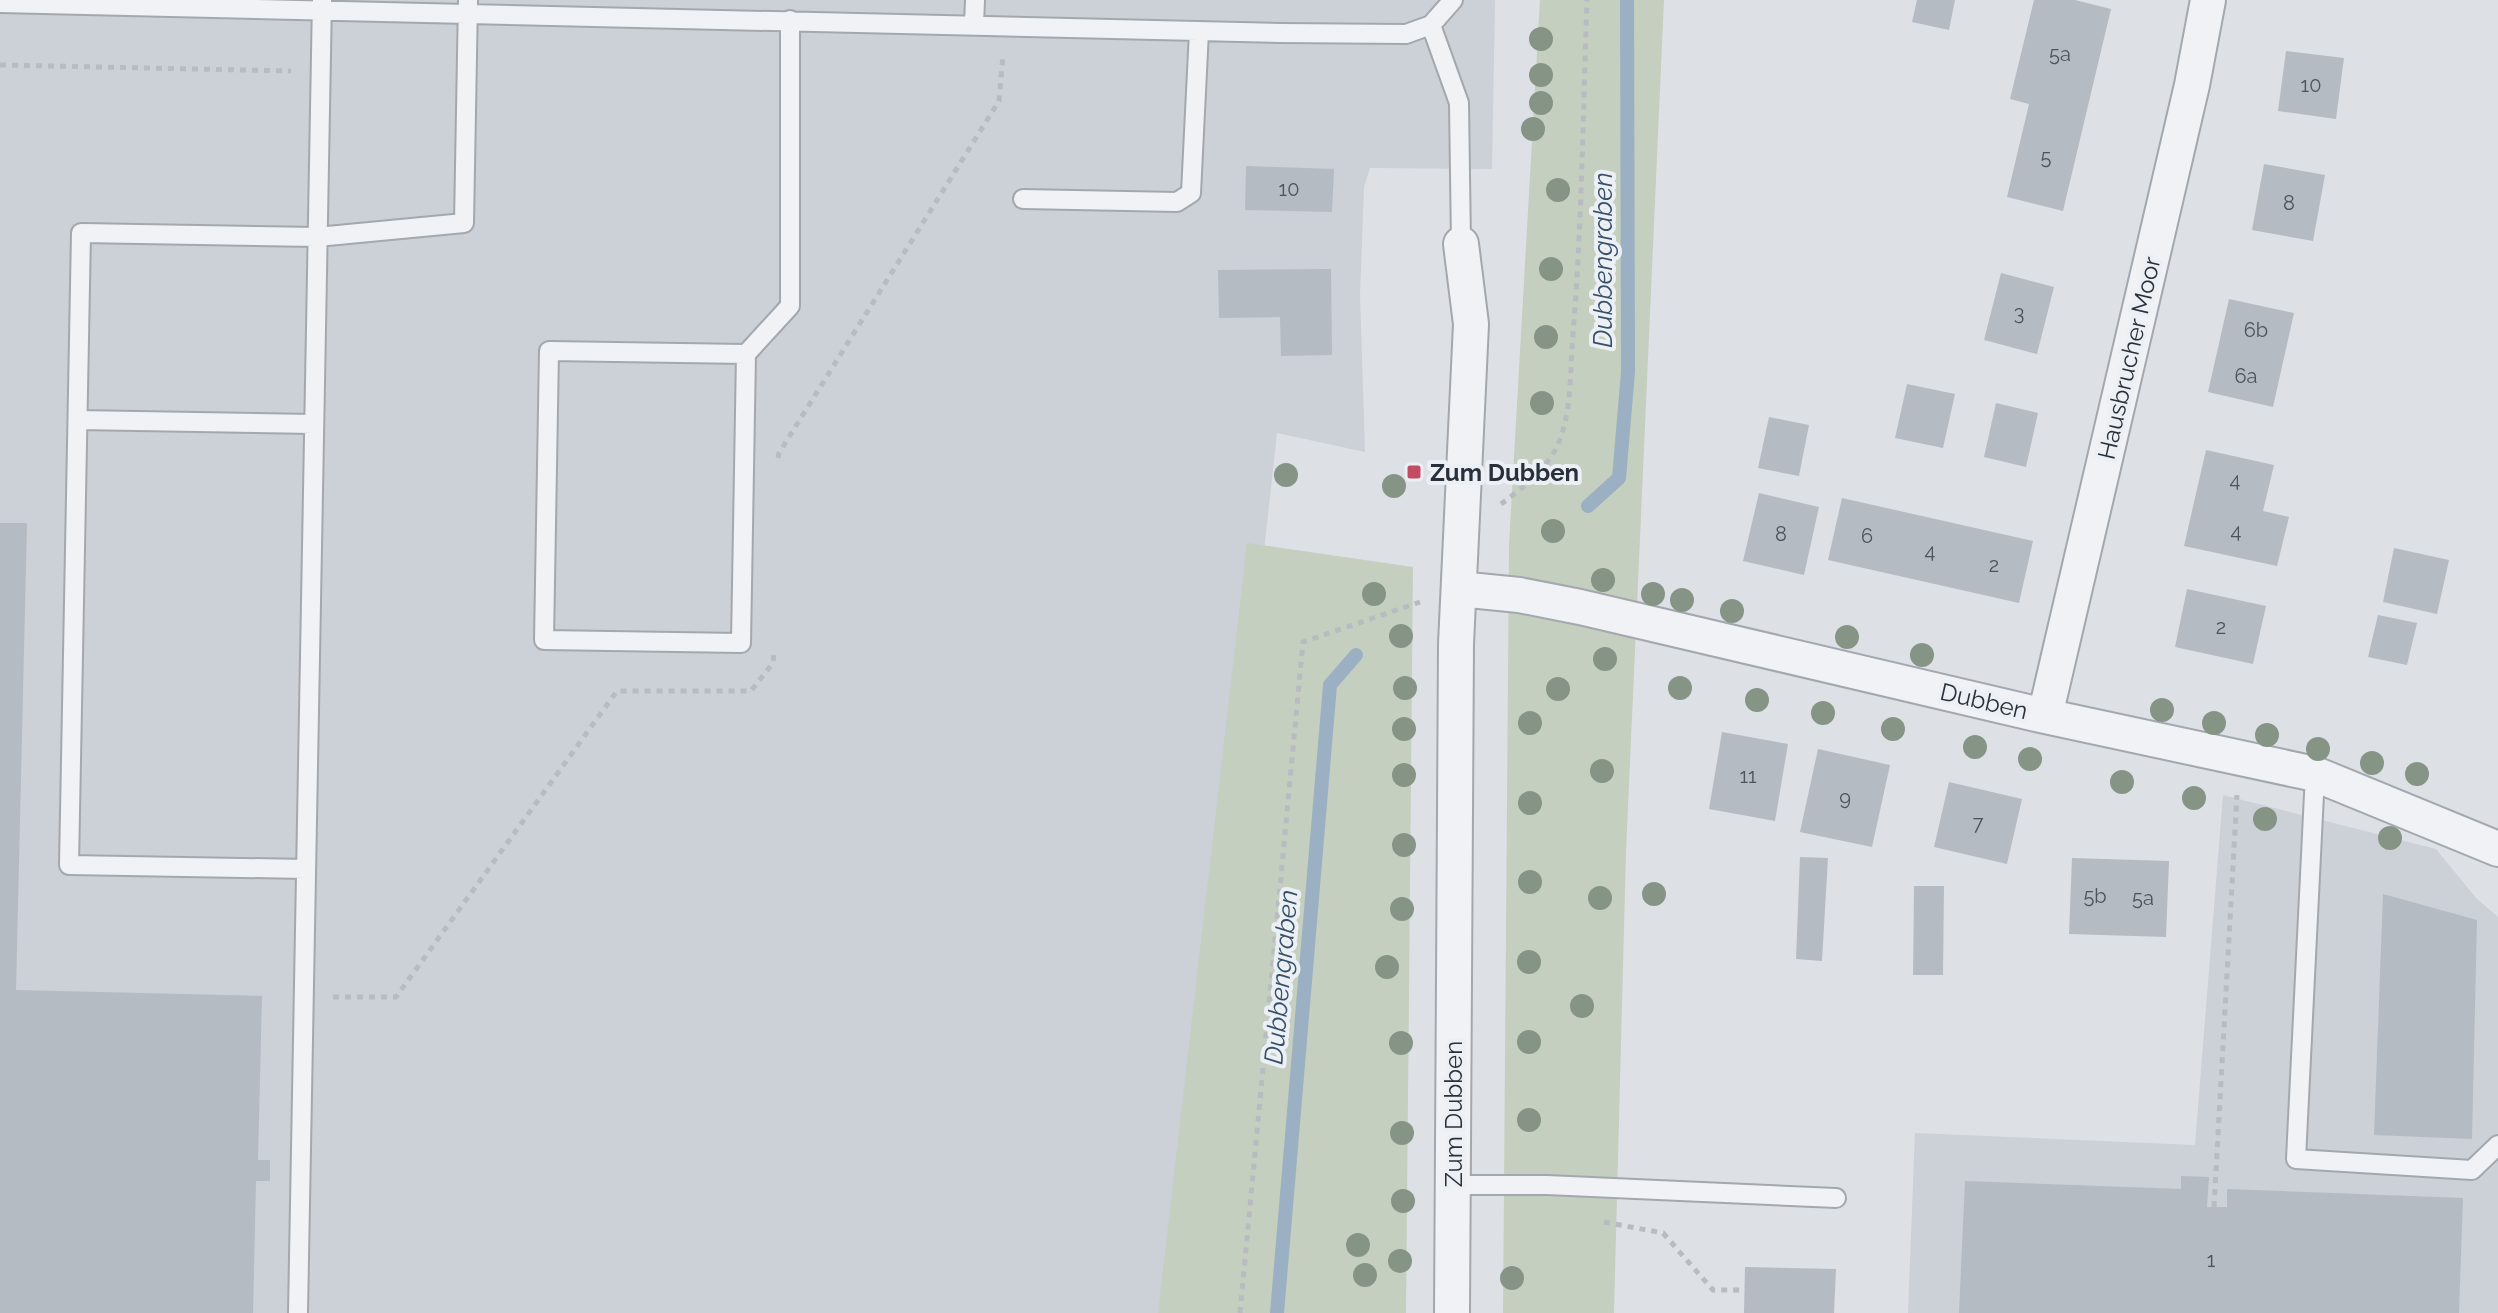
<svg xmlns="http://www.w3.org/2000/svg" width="2498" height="1313" viewBox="0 0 2498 1313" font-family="Raleway,sans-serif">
<rect width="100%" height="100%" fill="#dde1e6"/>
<path fill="#ccd0d7" d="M0 0H1495L1492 169 1370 168 1364 187 1360 295 1365 452 1277 433 1180 1313H0Z
M2223 795 2436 849 2476 898 2498 917V1313H1908L1915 1133 2195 1145Z"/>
<path fill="#c4cfbf" d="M1540 0H1664L1626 852 1614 1313H1503L1509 545Z
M1247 543 1413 567 1406 1313H1158Z"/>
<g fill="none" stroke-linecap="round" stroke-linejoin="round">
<path stroke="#9bb0c3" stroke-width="14" d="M1588 506 1619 478 1628 372 1627 0
M1277 1313 1330 685 1356 655"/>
</g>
<path fill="#b5bbc2" d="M1917 0H1955L1949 30 1912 22Z
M2034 0H2075L2111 9 2063 211 2007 197 2029 104 2010 99Z
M2286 51 2344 58 2336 119 2278 111Z
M2264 164 2325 175 2313 241 2252 230Z
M1246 166 1334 169 1332 212 1245 210Z
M1331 269 1332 355 1281 356 1280 317 1219 318 1218 270Z
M2001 273 2054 287 2037 354 1984 340Z
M2229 299 2294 313 2273 407 2208 392Z
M1907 384 1955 394 1943 448 1895 438Z
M1996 403 2038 413 2026 467 1984 457Z
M1769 417 1809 425 1799 476 1758 468Z
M2206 450 2274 465 2263 511 2289 517 2277 566 2184 546Z
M1759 493 1819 507 1804 575 1743 561Z
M1842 498 2033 541 2019 603 1828 560Z
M0 523H27L16 990 262 996 258 1160H270V1181H256L253 1313H0Z
M2394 548 2449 560 2437 614 2383 602Z
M2187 589 2266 606 2253 664 2175 647Z
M2378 615 2417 623 2407 665 2368 657Z
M1722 732 1788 744 1775 821 1709 809Z
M1818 749 1890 765 1872 847 1800 832Z
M1949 782 2022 799 2007 864 1934 847Z
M1800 857 1828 858 1822 961 1796 959Z
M2072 858 2169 861 2166 937 2069 934Z
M1914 886H1944L1943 975H1913Z
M2383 894 2477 920 2472 1139 2374 1135Z
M2181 1176 2209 1177 2207 1207H2227V1189L2463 1198 2459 1313H1959L1965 1181 2181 1189Z
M1745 1267 1836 1269 1834 1313H1744Z"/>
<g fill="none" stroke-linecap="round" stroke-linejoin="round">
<g stroke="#a3a8af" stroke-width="22">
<path id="service" d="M0 3 1280 33 1406 34 1431 25 1453 0
M974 24 975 0
M1431 25 1459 103 1461 244
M1023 199 1177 202 1191 193 1199 31
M746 354 549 351 544 640 741 643 746 354 790 306V20
M78 420 314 424
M2315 774 2296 1159 2472 1170 2498 1145
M306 869 69 865 81 233 317 237 464 223 468 0
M1453 1185H1547L1836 1198
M298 1313 322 0"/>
</g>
<g stroke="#a3a8af" stroke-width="38">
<path id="minor" d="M1459 589 1519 595 1580 607 2045 716 2315 774 2498 849
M2045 716 2192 85 2208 0
M1452 1313 1456 644 1471 324 1461 244"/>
</g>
<path stroke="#b8bcc1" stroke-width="5" stroke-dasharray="6 6" stroke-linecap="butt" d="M0 65 291 71
M778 458 779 453 999 101 1003 55
M1501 504C1522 489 1549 467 1559 442 1572 409 1570 369 1573 334 1582 223 1583 111 1587 0
M333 997H396L617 691H751L773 663 774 652
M2214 1207 2237 795
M1604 1222 1663 1233 1713 1290H1744
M1240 1313 1303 642 1420 602"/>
<use href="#service" stroke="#f0f2f5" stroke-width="18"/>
<use href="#minor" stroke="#f0f2f5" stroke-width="34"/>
</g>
<g fill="#869486">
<circle cx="1541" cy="39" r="12"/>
<circle cx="1541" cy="75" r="12"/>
<circle cx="1541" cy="103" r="12"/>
<circle cx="1533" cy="129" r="12"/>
<circle cx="1558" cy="190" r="12"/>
<circle cx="1551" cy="269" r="12"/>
<circle cx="1546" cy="337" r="12"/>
<circle cx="1542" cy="403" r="12"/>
<circle cx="1286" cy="475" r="12"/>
<circle cx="1394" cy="486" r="12"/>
<circle cx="1553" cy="531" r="12"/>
<circle cx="1603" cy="580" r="12"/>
<circle cx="1374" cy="594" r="12"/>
<circle cx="1653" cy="594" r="12"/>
<circle cx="1682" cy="600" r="12"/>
<circle cx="1732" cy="611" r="12"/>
<circle cx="1401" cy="636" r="12"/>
<circle cx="1847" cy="637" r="12"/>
<circle cx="1922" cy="655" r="12"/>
<circle cx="1605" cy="659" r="12"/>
<circle cx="1405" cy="688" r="12"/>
<circle cx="1680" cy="688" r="12"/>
<circle cx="1558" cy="689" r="12"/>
<circle cx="1757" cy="700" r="12"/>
<circle cx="2162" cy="710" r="12"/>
<circle cx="1823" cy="713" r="12"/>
<circle cx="1530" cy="723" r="12"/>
<circle cx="2214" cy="723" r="12"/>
<circle cx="1404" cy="729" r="12"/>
<circle cx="1893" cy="729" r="12"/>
<circle cx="2267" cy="735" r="12"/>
<circle cx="1975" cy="747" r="12"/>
<circle cx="2318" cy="749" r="12"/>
<circle cx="2030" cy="759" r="12"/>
<circle cx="2372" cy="763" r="12"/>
<circle cx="1602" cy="771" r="12"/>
<circle cx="2417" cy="774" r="12"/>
<circle cx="1404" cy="775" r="12"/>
<circle cx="2122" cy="782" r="12"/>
<circle cx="2194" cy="798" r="12"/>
<circle cx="1530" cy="803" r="12"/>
<circle cx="2265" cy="819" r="12"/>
<circle cx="2390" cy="838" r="12"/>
<circle cx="1404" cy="845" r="12"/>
<circle cx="1530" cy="882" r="12"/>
<circle cx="1654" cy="894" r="12"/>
<circle cx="1600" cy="898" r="12"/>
<circle cx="1402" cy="909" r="12"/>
<circle cx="1529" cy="962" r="12"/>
<circle cx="1387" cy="967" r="12"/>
<circle cx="1582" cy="1006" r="12"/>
<circle cx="1529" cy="1042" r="12"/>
<circle cx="1401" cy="1043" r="12"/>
<circle cx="1529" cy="1120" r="12"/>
<circle cx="1402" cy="1133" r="12"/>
<circle cx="1403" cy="1201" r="12"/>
<circle cx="1358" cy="1245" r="12"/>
<circle cx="1400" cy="1261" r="12"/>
<circle cx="1365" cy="1275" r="12"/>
<circle cx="1512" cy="1278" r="12"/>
</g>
<rect fill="#c24c63" stroke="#ecf0f4" stroke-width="3" x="1406" y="464" width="16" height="16" rx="4"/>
<g text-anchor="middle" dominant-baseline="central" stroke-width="8" stroke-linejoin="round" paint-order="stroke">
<g font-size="20" fill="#4b535d">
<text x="2060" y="54">5a</text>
<text x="2311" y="85">10</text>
<text x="2046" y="157">5</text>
<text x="1289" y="189">10</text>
<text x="2289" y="203">8</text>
<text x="2019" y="313">3</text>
<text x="2256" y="330">6b</text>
<text x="2246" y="376">6a</text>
<text x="2235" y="480">4</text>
<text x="2236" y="531">4</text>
<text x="1781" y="534">8</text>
<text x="1867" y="536">6</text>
<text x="1930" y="551">4</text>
<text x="1994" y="565">2</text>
<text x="2221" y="627">2</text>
<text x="1748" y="776">11</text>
<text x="1845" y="798">9</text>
<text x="1978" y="823">7</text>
<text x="2095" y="896">5b</text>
<text x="2143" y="898">5a</text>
<text x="2211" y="1260">1</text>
</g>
<g font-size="24" fill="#28303b" stroke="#ecf0f4">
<text transform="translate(2129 358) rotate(-77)">Hausbrucher Moor</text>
<text transform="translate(1984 701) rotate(13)">Dubben</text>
<text transform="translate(1453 1114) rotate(-90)">Zum Dubben</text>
</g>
<g font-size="24" font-weight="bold" fill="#28303b" stroke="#ecf0f4" text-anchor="start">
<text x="1430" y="472">Zum Dubben</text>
</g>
<g font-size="26" font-style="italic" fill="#36506b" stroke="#ecf0f4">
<text transform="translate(1603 260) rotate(-90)">Dubbengraben</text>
<text transform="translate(1281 977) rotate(-85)">Dubbengraben</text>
</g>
</g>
</svg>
